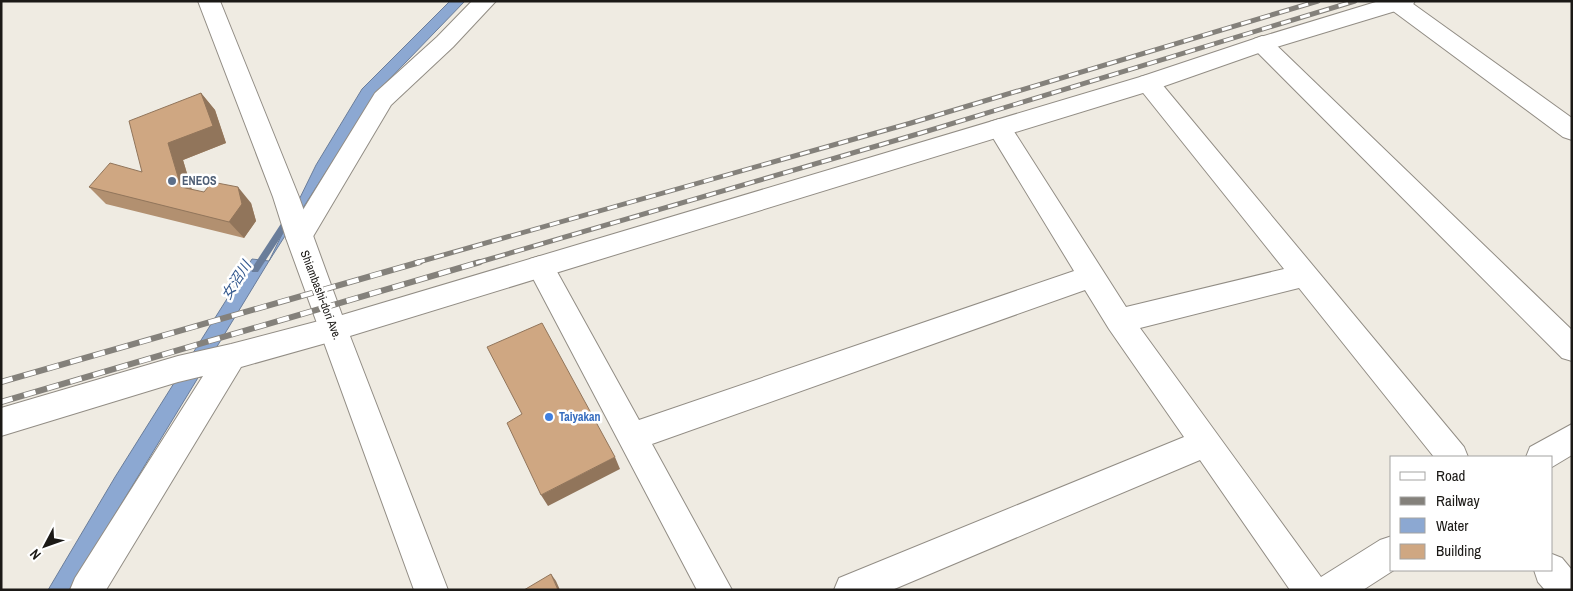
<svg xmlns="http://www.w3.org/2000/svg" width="1573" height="591" viewBox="0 0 1573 591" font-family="'Archivo Narrow','Noto Sans JP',sans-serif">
<rect width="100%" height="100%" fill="#efebe2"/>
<path fill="#8ca8d2" stroke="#6a7d9a" d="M450 1H465L377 92 269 261 69 590H48L115 477 252 259 269 261 316 165 362 89Z"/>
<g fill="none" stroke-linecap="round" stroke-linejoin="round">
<path fill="#6a7d9a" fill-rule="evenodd" d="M289 215 292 216 293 218 292 220 258 272H252L251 270 252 268 286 216Z"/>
<g stroke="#928d85" stroke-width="2">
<path id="street" d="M472 1H496L453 47 391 105 308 245 299 249 290 245 286 238 290 231 375 93 437 37Z
M1387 1H1409L1572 118V140L1563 137 1389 8 1386 3Z
M1262 36 1270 39 1572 330V361L1562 358 1254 49 1251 44 1254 39Z
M1148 75 1156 77 1464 447 1468 457H1434L1299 288 1140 328 1321 577 1380 540 1392 536V570H1394L1363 590H1290L1200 460 892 590H834L839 578 1184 437 1109 329 1085 290 652 444 732 590H697L527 267 530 259 540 256 550 259 639 420 1074 271 987 128 990 122 999 119 1008 122 1126 307 1284 269 1140 89 1136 83 1140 77Z
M334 317 344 320 348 329 344 338 241 367 106 590H70L75 578 203 376 178 382 1 436V408L178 356 231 344Z
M1572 424V455L1552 467V457H1526L1530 447Z
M1552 554 1562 558 1572 570V590H1545L1538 582 1534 570H1552Z"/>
</g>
<g stroke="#928d85" stroke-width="2">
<path id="secondary" d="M198 1H220L299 197 342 315 1140 77 1254 39 1379 1H1415L1412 6 1270 49 1156 89 350 336 448 590H414L286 238 273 197Z"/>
</g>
<use href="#street" fill="#fff" fill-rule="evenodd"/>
<use href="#secondary" fill="#fff" fill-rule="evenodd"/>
<g stroke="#84817b" stroke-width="5">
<path id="rail-far1" d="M415 263 911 123 1318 1
M476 263 921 133 1355 1"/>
</g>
<g stroke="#84817b" stroke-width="6">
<path id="rail" d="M1 382 420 262
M1 402 480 262"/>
</g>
<use href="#rail-far1" stroke="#fff" stroke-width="3" stroke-dasharray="10" stroke-linecap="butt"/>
<use href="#rail" stroke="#fff" stroke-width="4.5" stroke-dasharray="12" stroke-linecap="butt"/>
</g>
<path fill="#b29070" d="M201 93 215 110 226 143 183 160 192 190 251 203 256 221 244 238 106 204 89 187 142 172Z"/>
<path fill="#91755b" d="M201 93 215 110 226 143 183 160 196 204 181 187 168 143Z
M238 187 251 203 256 221 244 238 229 222Z
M615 457 620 469 548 506 541 495Z
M551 574 556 581 560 590H558Z"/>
<path fill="#cfa782" stroke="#91755b" d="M201 93 213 126 168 143 181 187 204 192 212 182 238 187 242 204 229 222 89 187 110 163 142 172 129 121Z
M542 323 615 457 541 495 507 423 522 414 487 347Z
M551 574 558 590H524Z"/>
<circle fill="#5c6f8a" stroke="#fff" stroke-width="2" cx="172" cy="181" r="5"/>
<circle fill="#3f7fe0" stroke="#fff" stroke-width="2" cx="549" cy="417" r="5"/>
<g text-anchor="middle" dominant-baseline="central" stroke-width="5" stroke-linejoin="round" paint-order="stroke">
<g font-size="12" font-weight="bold" fill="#4e5e75" stroke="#fff" text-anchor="start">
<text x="182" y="181">ENEOS</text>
</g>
<g font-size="12" fill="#1b1916" stroke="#fff">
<text transform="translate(321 295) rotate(69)">Shiambashi-dori Ave.</text>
</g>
<g font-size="12" font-weight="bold" fill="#366cbe" stroke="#fff" text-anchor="start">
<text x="559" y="417">Taiyakan</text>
</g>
<g font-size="14" font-style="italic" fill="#31568c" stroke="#fff">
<text transform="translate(236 280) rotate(-58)">女沼川</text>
</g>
</g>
<rect width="1573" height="591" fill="none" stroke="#1b1916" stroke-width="5"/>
<rect x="1390" y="456" width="162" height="115" fill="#ffffff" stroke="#a4a3a2"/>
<rect x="1400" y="472" width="25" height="8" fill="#ffffff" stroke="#a4a3a2"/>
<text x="1436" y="481" font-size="15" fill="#1b1916">Road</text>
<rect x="1400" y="497" width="25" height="8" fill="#84817b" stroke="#a4a3a2"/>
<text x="1436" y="506" font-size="15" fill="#1b1916">Railway</text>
<rect x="1400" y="518" width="25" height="15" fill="#8ca8d2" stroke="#a4a3a2"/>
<text x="1436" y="531" font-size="15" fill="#1b1916">Water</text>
<rect x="1400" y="544" width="25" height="15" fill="#cfa782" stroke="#a4a3a2"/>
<text x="1436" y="556" font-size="15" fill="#1b1916">Building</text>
<g transform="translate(45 546) rotate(229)" stroke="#ffffff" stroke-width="4" paint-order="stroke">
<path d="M0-4L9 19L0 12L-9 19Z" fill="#1b1916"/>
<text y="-8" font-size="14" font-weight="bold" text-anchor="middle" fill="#1b1916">N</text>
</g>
</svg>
